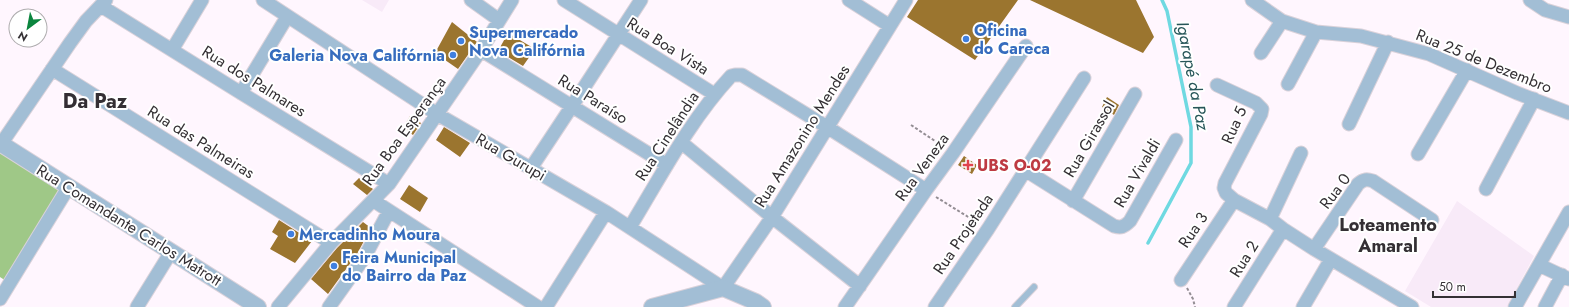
<svg xmlns="http://www.w3.org/2000/svg" width="1569" height="307" viewBox="0 0 1569 307" font-family="Jost,sans-serif">
<rect width="100%" height="100%" fill="#fff6fe"/>
<path fill="#f8eaf8" d="M362 0H389L382 12Z
M1457 201 1534 256 1507 307H1431L1405 291Z"/>
<path fill="#9fc887" d="M0 152 65 193 6 281 0 277Z"/>
<g fill="none" stroke-linecap="round" stroke-linejoin="round">
<path stroke="#6fd9e1" stroke-width="3.5" d="M1148 243 1191 163V127L1167 11 1162 0"/>
</g>
<path fill="#9b752f" d="M918 0H1018L975 60 907 17Z
M1030 0H1136L1154 37 1143 53Z
M452 22 477 42 458 69 435 53Z
M508 33 535 49 523 66 498 51Z
M1107 97 1119 105 1114 115 1102 107Z
M410 116 421 123 413 135 403 128Z
M444 127 470 143 460 157 436 140Z
M964 156 977 165 972 174 958 165Z
M359 178 373 189 367 195 353 184Z
M409 185 428 198 420 212 400 199Z
M279 220 312 241 295 263 270 249 278 236 272 232Z
M363 222 371 228 357 254 328 294 311 279 337 248Z"/>
<g fill="none" stroke-linecap="round" stroke-linejoin="round">
<g stroke="#dad2da" stroke-width="8">
<path id="service" d="M1015 307 1034 287"/>
</g>
<g stroke="#dad2da" stroke-width="15">
<path id="minor" d="M263 0 437 114 606 212 723 288 772 217 906 0
M471 0 499 20
M564 0 714 94
M849 0 890 26
M1252 0 1282 21 1316 32 1361 36 1429 54 1517 93 1569 113
M1530 0 1545 10 1569 17
M101 6 241 93 389 184
M172 50 202 0
M481 50 667 165
M1261 53 1282 21
M52 69 331 243
M1288 84 1316 32
M1217 85 1256 103 1262 109 1261 114 1225 183 1224 188 1226 193 1234 200 1270 219 1283 229 1314 249 1412 307
M241 93 287 17
M1349 124 1388 42
M682 143 772 217 860 286
M1 144 70 43 86 21 106 0
M1418 154 1467 70
M531 168 572 106 641 0
M1025 170 1114 226C1121 228 1124 227 1130 221L1176 140
M1486 189 1534 99
M374 201 538 307
M1073 201 1135 94
M1270 219 1301 153
M630 227C661 176 690 120 731 76L735 75H742L827 127 926 190
M1314 249 1358 184C1364 179 1367 179 1373 181L1432 220
M1539 265 1569 279
M1181 280 1234 200
M0 299 68 188
M137 307 171 252
M278 307 331 243 389 184 481 50 512 0
M329 307 364 258 389 211
M546 307 606 212
M845 307 926 190 953 153 1026 46
M935 307 988 229 1084 78
M1234 307 1283 229
M1303 307 1331 259
M1515 307 1569 212
M1545 307 1562 275"/>
</g>
<g stroke="#dad2da" stroke-width="18">
<path id="tertiary" d="M0 143 258 307
M652 307 723 288 756 302 763 307"/>
</g>
<path stroke="#948e94" stroke-width="2" stroke-dasharray="3 2" stroke-linecap="butt" d="M911 125 944 147
M936 197 978 223
M1187 288 1193 299 1195 307"/>
<use href="#service" stroke="#a2bed5" stroke-width="6"/>
<use href="#minor" stroke="#a2bed5" stroke-width="13"/>
<use href="#tertiary" stroke="#a2bed5" stroke-width="16"/>
</g>
<g fill="#3f7fe0" stroke="#fff" stroke-width="1.5">
<circle cx="966" cy="39" r="4"/>
<circle cx="461" cy="41" r="4"/>
<circle cx="453" cy="55" r="4"/>
<circle cx="291" cy="234" r="4"/>
<circle cx="334" cy="266" r="4"/>
</g>
<path fill="#e0444e" stroke="#fff" stroke-width="1.5" d="M966 159h4v4h4v4h-4v4h-4v-4h-4v-4h4z"/>
<g text-anchor="middle" dominant-baseline="central" stroke-width="4" stroke-linejoin="round" paint-order="stroke">
<g font-size="16" font-weight="bold" fill="#366cbe" stroke="#fff" text-anchor="start">
<text x="974" y="30">Oficina<tspan x="974" dy="18">do Careca</tspan></text>
<text x="469" y="32">Supermercado<tspan x="469" dy="18">Nova Califórnia</tspan></text>
<text x="445" y="55" text-anchor="end">Galeria Nova Califórnia</text>
<text x="299" y="234">Mercadinho Moura</text>
<text x="342" y="257">Feira Municipal<tspan x="342" dy="18">do Bairro da Paz</tspan></text>
</g>
<g font-size="16" fill="#343034" stroke="#fff">
<text transform="translate(668 46) rotate(32)">Rua Boa Vista</text>
<text transform="translate(1484 61) rotate(22)">Rua 25 de Dezembro</text>
<text transform="translate(254 81) rotate(32)">Rua dos Palmares</text>
<text transform="translate(593 99) rotate(32)">Rua Paraíso</text>
<text transform="translate(1234 125) rotate(-66)">Rua 5</text>
<text transform="translate(404 131) rotate(-54)">Rua Boa Esperança</text>
<text transform="translate(667 136) rotate(-57)">Rua Cinelândia</text>
<text transform="translate(802 136) rotate(-58)">Rua Amazonino Mendes</text>
<text transform="translate(1089 139) rotate(-60)">Rua Girassol</text>
<text transform="translate(201 142) rotate(32)">Rua das Palmeiras</text>
<text transform="translate(511 157) rotate(30)">Rua Gurupi</text>
<text transform="translate(922 167) rotate(-54)">Rua Veneza</text>
<text transform="translate(1137 173) rotate(-60)">Rua Vivaldi</text>
<text transform="translate(1335 191) rotate(-53)">Rua 0</text>
<text transform="translate(129 225) rotate(32)">Rua Comandante Carlos Matrott</text>
<text transform="translate(1193 230) rotate(-56)">Rua 3</text>
<text transform="translate(963 234) rotate(-56)">Rua Projetada</text>
<text transform="translate(1244 259) rotate(-58)">Rua 2</text>
</g>
<g font-size="16" font-weight="bold" fill="#be3a42" stroke="#fff" text-anchor="start">
<text x="977" y="165">UBS O-02</text>
</g>
<g font-size="17" font-style="italic" fill="#275659" stroke="#fff">
<text transform="translate(1193 76) rotate(79)">Igarapé da Paz</text>
</g>
<g font-size="18" font-weight="bold" fill="#343034" stroke="#fff">
<text x="1388" y="225">Loteamento<tspan x="1388" dy="21">Amaral</tspan></text>
</g>
<g font-size="20" font-weight="bold" fill="#343034" stroke="#fff">
<text x="95" y="101">Da Paz</text>
</g>
</g>
<g transform="translate(28 28) rotate(212)"><circle r="19" fill="#ffffff" stroke="#aeacae"/>
<path d="M0-3L7 15L0 10L-7 15Z" fill="#0b853e"/>
<text y="-6" font-size="11" font-weight="bold" text-anchor="middle" fill="#343034">N</text>
</g>
<path d="M1433 291v6h82v-6" fill="none" stroke="#343034" stroke-width="2"/>
<text x="1439" y="291" font-size="12" fill="#343034" stroke="#ffffff" stroke-width="3" paint-order="stroke">50 m</text>
</svg>
